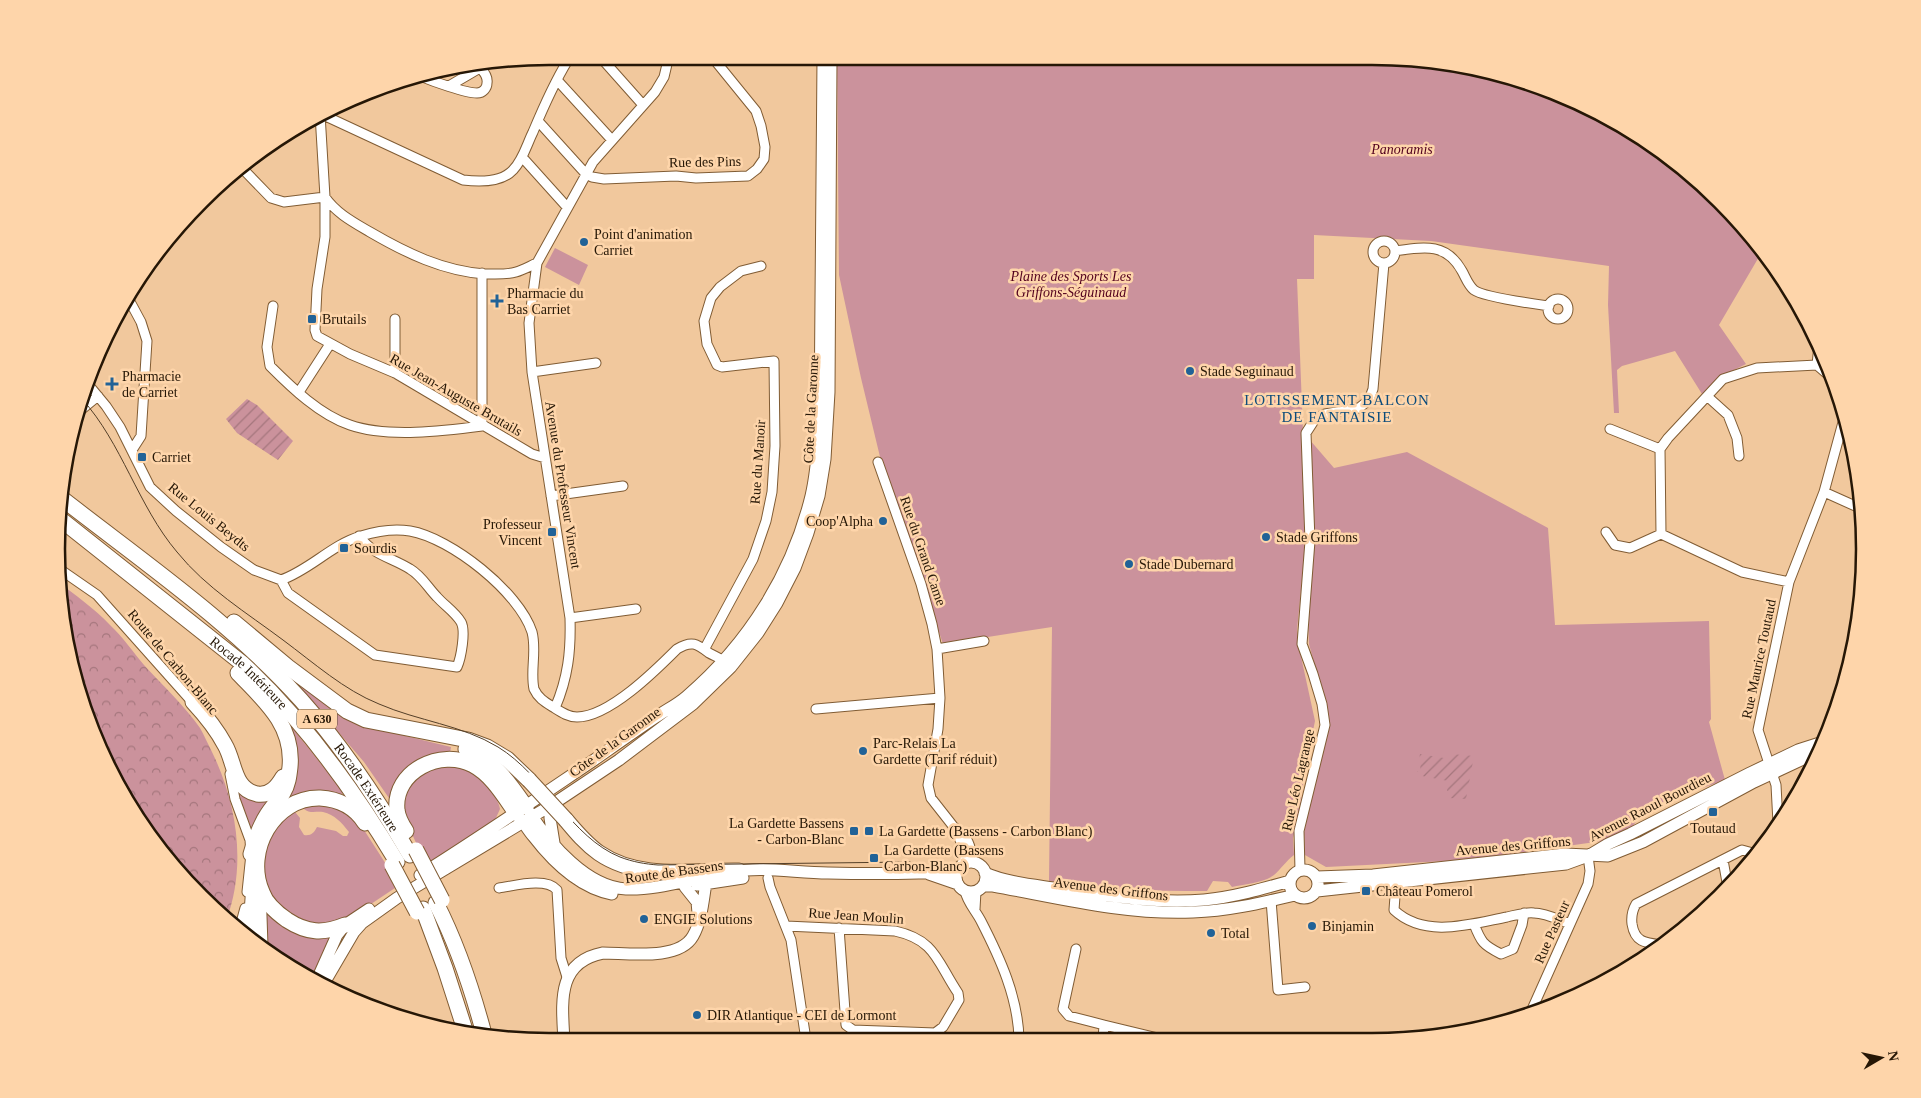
<svg xmlns="http://www.w3.org/2000/svg" width="1921" height="1098" viewBox="0 0 1921 1098" font-family="Georgia,serif">
<defs>
<pattern id="forest-crowns" width="20" height="18" patternUnits="userSpaceOnUse" patternTransform="scale(1.25)"><rect width="20" height="18" fill="#cb929c"/><path d="M2 6a3 3 0 1 1 6 0M12 15a3 3 0 1 1 6 0" fill="none" stroke="#a5767d"/></pattern>
<pattern id="garden-furrows" width="10" height="10" patternUnits="userSpaceOnUse" patternTransform="scale(1.25)"><rect width="10" height="10" fill="#cb929c"/><path d="M-1 1l2-2M0 10L10 0M9 11l2-2" fill="none" stroke="#a5767d"/></pattern>
</defs>
<rect width="100%" height="100%" fill="#f1c89d"/>
<path fill="#cb929c" d="M1404 57 1530 82 1619 122 1697 179 1763 250 1719 325 1746 364 1722 376 1702 394 1675 351 1622 366 1617 370 1619 413H1614L1608 305 1609 266 1431 241 1314 235V279H1297L1303 432 1334 468 1407 452 1548 528 1555 625 1709 621 1711 719 1709 722 1725 780 1646 808 1624 838 1467 860 1326 867 1305 855 1304 832 1329 719 1309 644 1305 549 1297 630 1300 652 1315 721 1305 770 1299 814 1293 838 1294 855C1286 861 1281 869 1274 875 1264 883 1244 884 1232 887L1228 882 1213 881 1207 891C1154 891 1102 891 1049 881L1052 627 943 644 881 461 861 378 839 275 837 59Z
M555 248 588 265 579 285 545 267Z
M289 675 381 730 451 747 450 753H445L391 801 364 762Z
M289 724 343 791 342 795 287 800Z
M453 765C459 767 467 769 472 773 483 780 498 796 500 809L495 820 428 865 417 845 403 814 406 789 426 769Z
M239 790 272 797 252 829 239 800Z
M328 803 357 819 391 872 388 874 395 888 350 918 321 928 290 918 264 888 261 875 265 852 272 832 283 817 295 812 300 818 299 827 304 835C311 836 314 833 317 827L336 831 343 836H347L349 832C341 822 335 815 323 812 316 811 310 814 304 809L303 806Z
M262 900 267 907 333 933 314 981 302 976 265 948Z"/>
<path fill="url(#forest-crowns)" d="M57 581C75 595 95 609 110 625 123 637 133 652 144 665 163 686 184 705 200 728 204 735 208 744 212 752 237 803 247 866 226 921L178 874 122 796 94 737 66 645Z"/>
<path fill="url(#garden-furrows)" d="M247 399 257 405 293 441 278 460 237 433 226 419Z
M1420 754 1450 759 1451 754 1474 756 1466 799 1449 798 1450 791H1447L1448 781 1417 775V771H1420L1421 759H1419Z"/>
<g fill="none" stroke-linecap="round" stroke-linejoin="round">
<g stroke="#805c34" stroke-width="11">
<path id="street" d="M603 60 643 105
M420 76C432 81 465 93 477 93 483 93 487 88 487 83 488 77 485 73 481 69H478L449 86
M557 80 611 139
M320 114 325 197V237L317 289 315 330 317 336 350 354 395 373 532 454 545 458
M321 114 463 180C479 182 501 183 513 170 523 160 527 144 533 132 543 108 554 83 568 60
M538 121 586 174 592 177 604 179 676 176 696 178 748 176 757 169 764 159 765 147 761 126 756 111 717 63 716 60
M522 157 567 207
M240 166 271 198 284 202 325 197
M325 197C336 213 353 222 370 232 406 253 443 271 485 274 495 274 506 275 516 272 523 270 530 266 537 263
M1373 252a11 11 0 1 1 22 0a11 11 0 1 1-22 0Z
M1395 251C1423 247 1446 242 1462 271 1466 278 1468 285 1474 290 1483 297 1535 304 1549 306
M127 296 141 322 147 341 141 436 132 450
M1548 309a10 10 0 1 1 20 0a10 10 0 1 1-20 0Z
M273 306 267 347 270 366C292 388 320 415 350 425 387 438 444 431 482 426V273
M395 319V373
M1817 365 1819 345
M532 372 596 363
M1832 378 1817 365 1757 368 1723 379 1668 438 1660 449 1661 534 1742 572 1789 582 1824 492 1845 415
M87 383 106 406 120 427 150 487 176 511 221 547 254 570 281 580
M299 392 330 344
M1708 397 1728 415 1737 438 1739 456
M76 414 98 396
M1610 429 1660 449
M878 462 921 584 932 624 937 649 940 698 938 729 928 785 931 798 953 826 962 844 963 864
M1824 492 1862 509
M551 496 623 486
M1606 532 1615 545 1630 548 1661 534
M58 568 97 595 195 705
M281 580C310 570 331 545 361 536 377 531 393 528 410 531 451 538 519 592 532 632 537 651 530 671 534 689 538 698 545 702 553 707 561 712 568 717 577 717 609 717 656 670 677 649 692 640 697 644 709 653 714 656 719 657 723 661L724 666
M281 580 288 593 375 655 457 667C461 658 466 631 461 622 455 612 444 605 437 597 428 588 422 576 410 569 391 557 374 556 359 536
M570 618 636 609
M705 648 753 559 766 521 772 492 775 446 774 361 722 367 717 365 707 344 704 321 711 298 720 287 741 271 761 266
M937 649 984 641
M555 708C568 678 571 651 570 618L532 372 529 323 537 263 593 162 655 92 664 77 668 60
M816 709 940 698
M230 774 235 799 250 840 251 854 247 892
M1778 823 1776 785 1758 730 1789 582
M954 827C968 835 971 847 973 862
M1723 860 1728 888
M1300 870 1299 831 1325 725 1322 704 1313 674 1302 644 1310 541 1306 433 1315 419 1325 414 1359 408 1369 400 1373 389 1384 263
M768 878 770 887 791 940 806 1040
M1396 882 1394 910C1425 939 1471 924 1507 917 1516 915 1525 912 1534 913 1546 913 1559 920 1570 924
M499 888C514 886 546 877 557 890L561 958 567 977
M965 891C967 902 976 911 981 921 1000 958 1018 997 1019 1039
M1271 900 1278 990 1305 987
M975 909 976 891
M1474 924C1481 942 1483 945 1501 954L1513 949 1522 925 1524 913
M786 926 895 931C936 940 937 962 958 993L959 1000 943 1027 935 1033 934 1039
M839 928 846 1025 853 1030 935 1033
M239 930 245 908
M1663 945C1646 943 1635 943 1632 924 1631 916 1632 911 1636 904L1742 850 1753 853
M1076 949 1063 1009 1069 1016 1104 1025 1103 1039
M1529 1016 1588 884 1590 871 1588 856
M1104 1025 1162 1039"/>
</g>
<g stroke="#805c34" stroke-width="13">
<path id="secondary" d="M550 806V818L554 843
M530 813C550 844 587 887 626 889 653 890 681 882 707 877
M519 817C524 823 528 830 533 836 553 862 579 888 612 894
M956 877a15 15 0 1 1 30 0a15 15 0 1 1-30 0Z
M1290 884a14 14 0 1 1 28 0a14 14 0 1 1-28 0Z
M732 872C763 866 796 873 828 873 871 874 915 874 958 871
M985 873C1008 883 1035 885 1060 889 1107 896 1156 904 1204 900 1234 897 1262 889 1290 881
M929 874 958 884
M420 875C479 838 536 799 594 760 614 746 635 731 656 717 666 710 678 704 687 696 748 644 792 574 811 496 817 471 818 446 820 421L823 59
M1317 877 1373 875 1565 854 1608 856 1643 842 1754 782 1818 752
M697 885 743 878
M983 886H993C1059 898 1126 915 1193 912 1228 911 1261 903 1295 895
M685 887 697 902 698 913
M1317 891 1566 864 1588 856 1608 844 1630 834 1750 773 1798 750 1823 742
M245 935 250 913 252 885
M316 982 337 935 345 925 369 909
M323 985 354 932 362 923 397 898 550 806 619 760 693 704 731 667 758 633 777 603 795 568 808 533 819 496 825 459 829 392 831 59
M564 1041C562 1003 556 962 603 953 628 953 679 961 693 936 702 920 703 900 706 883"/>
</g>
<g stroke="#805c34" stroke-width="17">
<g id="highway">
<path id="s1" d="M60 497C142 561 231 622 301 700 343 747 378 800 410 855"/>
<path id="s2" d="M59 518 243 664C305 722 354 790 397 862"/>
<path d="M234 622 288 667 347 711 366 720 468 740 487 747 507 759 529 780"/>
<path d="M238 673C264 700 294 725 290 767 289 776 288 785 283 793 278 801 272 807 267 815 259 827 255 840 251 854"/>
<path d="M193 702C206 716 216 728 225 745 235 762 233 789 257 794 270 796 277 787 283 777"/>
<path d="M466 749C495 762 508 781 526 807"/>
<path d="M566 820C576 832 586 844 599 853 640 881 692 870 739 871"/>
<path d="M406 831C402 825 398 818 397 810 393 771 441 748 473 765 492 775 504 796 516 813"/>
<path d="M258 887 260 946"/>
<path d="M436 903C457 944 472 989 484 1034"/>
<path d="M423 909 445 968 465 1030"/>
<path d="M345 925C323 934 307 933 287 920 277 913 266 904 262 892 244 851 274 797 320 798 338 799 355 807 365 823"/>
</g>
</g>
<use href="#street" stroke="#fff" stroke-width="9"/>
<use href="#secondary" stroke="#fff" stroke-width="11"/>
<use href="#highway" stroke="#fff" stroke-width="15"/>
<path stroke="#543f28" stroke-width="1" d="M82 399C122 443 138 506 177 552 206 588 247 613 283 640 314 663 344 690 379 704 418 721 462 725 498 747 544 775 572 838 620 857 633 862 645 864 658 865L910 862"/>
<g stroke="#805c34" stroke-width="17" stroke-linecap="butt">
<path id="highway-bridge" d="M529 780 566 820
M416 850 442 900
M392 865 417 912"/>
</g>
<use href="#highway-bridge" stroke="#fff" stroke-width="15"/>
</g>
<g fill="#216297" stroke="#fed5aa" stroke-width="2">
<circle cx="584" cy="242" r="5"/>
<path d="M494.5 293.5h5v5h5v5h-5v5h-5v-5h-5v-5h5z"/>
<rect x="307" y="314" width="10" height="10" rx="2.5"/>
<circle cx="1190" cy="371" r="5"/>
<path d="M109.5 376.5h5v5h5v5h-5v5h-5v-5h-5v-5h5z"/>
<rect x="137" y="452" width="10" height="10" rx="2.5"/>
<circle cx="883" cy="521" r="5"/>
<rect x="547" y="527" width="10" height="10" rx="2.5"/>
<circle cx="1266" cy="537" r="5"/>
<rect x="339" y="543" width="10" height="10" rx="2.5"/>
<circle cx="1129" cy="564" r="5"/>
<circle cx="863" cy="751" r="5"/>
<rect x="1708" y="807" width="10" height="10" rx="2.5"/>
<rect x="849" y="826" width="10" height="10" rx="2.5"/>
<rect x="864" y="826" width="10" height="10" rx="2.5"/>
<rect x="869" y="853" width="10" height="10" rx="2.5"/>
<rect x="1361" y="886" width="10" height="10" rx="2.5"/>
<circle cx="644" cy="919" r="5"/>
<circle cx="1312" cy="926" r="5"/>
<circle cx="1211" cy="933" r="5"/>
<circle cx="697" cy="1015" r="5"/>
</g>
<g text-anchor="middle" dominant-baseline="central" stroke-width="5" stroke-linejoin="round" paint-order="stroke">
<rect fill="#fed5aa" stroke="#675037" stroke-width="1" x="297" y="709.5" width="40" height="19" rx="4"/>
<g font-size="12" font-weight="bold" fill="#261706">
<text x="317" y="719">A 630</text>
</g>
<g font-size="14" font-style="italic" fill="#52001e" stroke="#fed5aa">
<text x="1402" y="149">Panoramis</text>
<text x="1071" y="276">Plaine des Sports Les<tspan x="1071" dy="16">Griffons-Séguinaud</tspan></text>
</g>
<g font-size="14" fill="#261706" stroke="#fed5aa">
<text transform="translate(705 162) rotate(-1)">Rue des Pins</text>
<text transform="translate(456 395) rotate(30)">Rue Jean-Auguste Brutails</text>
<text transform="translate(811 409) rotate(-87)">Côte de la Garonne</text>
<text transform="translate(758 462) rotate(-86)">Rue du Manoir</text>
<text transform="translate(563 485) rotate(81)">Avenue du Professeur Vincent</text>
<text transform="translate(209 517) rotate(39)">Rue Louis Beydts</text>
<text transform="translate(923 551) rotate(71)">Rue du Grand Came</text>
<text transform="translate(1759 659) rotate(-78)">Rue Maurice Toutaud</text>
<text transform="translate(173 662) rotate(50)">Route de Carbon-Blanc</text>
<text stroke="none"><textPath href="#s2" startOffset="245">Rocade Intérieure</textPath></text>
<text transform="translate(615 742) rotate(-36)">Côte de la Garonne</text>
<text transform="translate(1298 780) rotate(-77)">Rue Léo Lagrange</text>
<text stroke="none"><textPath href="#s1" startOffset="425">Rocade Extérieure</textPath></text>
<text transform="translate(1650 807) rotate(-27)">Avenue Raoul Bourdieu</text>
<text transform="translate(1513 846) rotate(-5)">Avenue des Griffons</text>
<text transform="translate(674 872) rotate(-8)">Route de Bassens</text>
<text transform="translate(1111 889) rotate(7)">Avenue des Griffons</text>
<text transform="translate(856 916) rotate(4)">Rue Jean Moulin</text>
<text transform="translate(1552 932) rotate(-66)">Rue Pasteur</text>
</g>
<g font-size="14" fill="#261706" stroke="#fed5aa" text-anchor="start">
<text x="594" y="234">Point d'animation<tspan x="594" dy="16">Carriet</tspan></text>
<text x="507" y="293">Pharmacie du<tspan x="507" dy="16">Bas Carriet</tspan></text>
<text x="322" y="319">Brutails</text>
<text x="1200" y="371">Stade Seguinaud</text>
<text x="122" y="376">Pharmacie<tspan x="122" dy="16">de Carriet</tspan></text>
<text x="152" y="457">Carriet</text>
<text x="873" y="521" text-anchor="end">Coop'Alpha</text>
<text x="542" y="524" text-anchor="end">Professeur<tspan x="542" dy="16">Vincent</tspan></text>
<text x="1276" y="537">Stade Griffons</text>
<text x="354" y="548">Sourdis</text>
<text x="1139" y="564">Stade Dubernard</text>
<text x="873" y="743">Parc-Relais La<tspan x="873" dy="16">Gardette (Tarif réduit)</tspan></text>
<text x="844" y="823" text-anchor="end">La Gardette Bassens<tspan x="844" dy="16">- Carbon-Blanc</tspan></text>
<text x="1713" y="828" text-anchor="middle">Toutaud</text>
<text x="879" y="831">La Gardette (Bassens - Carbon Blanc)</text>
<text x="884" y="850">La Gardette (Bassens<tspan x="884" dy="16">Carbon-Blanc)</tspan></text>
<text x="1376" y="891">Château Pomerol</text>
<text x="654" y="919">ENGIE Solutions</text>
<text x="1322" y="926">Binjamin</text>
<text x="1221" y="933">Total</text>
<text x="707" y="1015">DIR Atlantique - CEI de Lormont</text>
</g>
<g font-size="15" letter-spacing="1" fill="#0b4b7b" stroke="#fed5aa">
<text x="1337" y="400">LOTISSEMENT BALCON<tspan x="1337" dy="17">DE FANTAISIE</tspan></text>
</g>
</g>
<path d="M0 0H1921V1098H0ZM549 65H1372A484 484 0 0 1 1856 549V549A484 484 0 0 1 1372 1033H549A484 484 0 0 1 65 549V549A484 484 0 0 1 549 65Z" fill="#fed5aa" fill-rule="evenodd"/>
<path fill="none" stroke="#261706" stroke-width="2.5" d="M549 65H1372A484 484 0 0 1 1856 549V549A484 484 0 0 1 1372 1033H549A484 484 0 0 1 65 549V549A484 484 0 0 1 549 65Z"/>
<g transform="translate(1881 1058) rotate(81)" stroke="#fed5aa" stroke-width="4" paint-order="stroke">
<path d="M0-4L9 19L0 12L-9 19Z" fill="#261706"/>
<text y="-8" font-size="14" font-weight="bold" text-anchor="middle" fill="#261706">N</text>
</g>
</svg>
